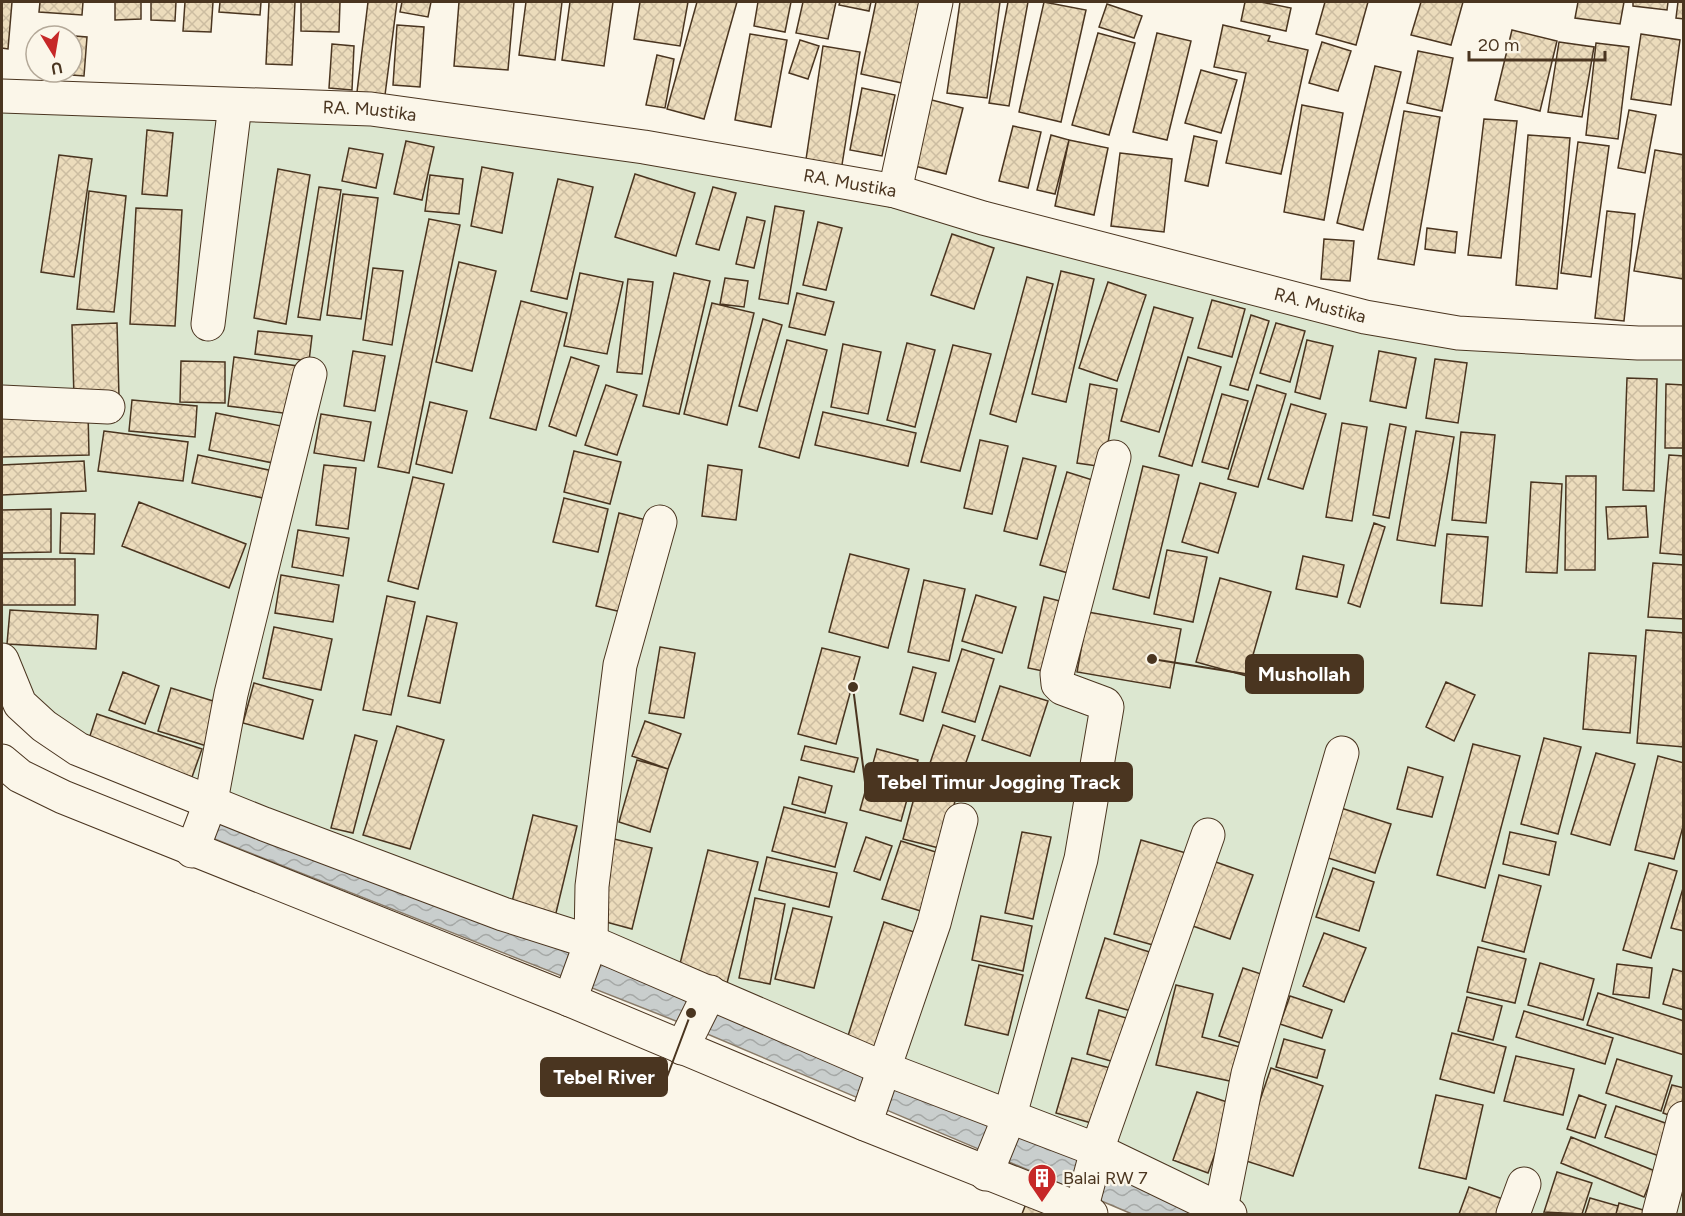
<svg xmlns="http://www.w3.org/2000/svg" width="1685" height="1216" viewBox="0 0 1685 1216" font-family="Figtree,sans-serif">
<defs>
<pattern id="water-waves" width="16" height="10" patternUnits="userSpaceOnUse" patternTransform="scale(1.5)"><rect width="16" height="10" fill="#c9cecd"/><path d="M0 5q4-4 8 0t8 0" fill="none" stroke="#a5a8a6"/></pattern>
<pattern id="building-cross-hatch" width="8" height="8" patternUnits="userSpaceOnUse" patternTransform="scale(1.5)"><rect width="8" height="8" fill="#ecdcbc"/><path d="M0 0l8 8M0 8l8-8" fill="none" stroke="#ccbda1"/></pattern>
</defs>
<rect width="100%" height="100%" fill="#fbf6e9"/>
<path fill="#dce7d0" stroke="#887966" stroke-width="1.5" d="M2 99 235 105 644 147 1458 333 1683 338V1214H1178L211 801 44 726 2 648Z"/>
<path fill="url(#water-waves)" stroke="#887966" stroke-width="1.5" d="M213 811 570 953 699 1001 1092 1161 1204 1214H1132L686 1025 202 834Z"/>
<path fill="url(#building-cross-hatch)" stroke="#4a3520" stroke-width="1.5" d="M2 2H12L8 49 2 48Z
M40 2H83L82 15 39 12Z
M115 2H141V19L115 20Z
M151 2H176L175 21 151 20Z
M185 2H213L211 32 183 31Z
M220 2H261L260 15 219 12Z
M269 2H295L292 65 266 64Z
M301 2H340L339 32 301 31Z
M368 2H397L385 95 357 92Z
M402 2H431L428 17 400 12Z
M459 2H514L508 70 454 66Z
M526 2H562L555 60 519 55Z
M570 2H613L604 66 562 60Z
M640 2H688L680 46 634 39Z
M697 2H737L704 119 667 109Z
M758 2H791L785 32 754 26Z
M803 2H836L828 39 796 33Z
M840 2H871L869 11 839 5Z
M876 2H919L902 83 861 74Z
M960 2H1000L987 98 947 93Z
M1008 2H1028L1009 106 989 103Z
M1044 2 1086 10 1061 122 1019 112Z
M1245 2H1261L1291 8 1286 31 1241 21Z
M1325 2H1368L1356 45 1316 34Z
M1421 2H1463L1451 45 1411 35Z
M1578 2H1624L1620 24 1575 18Z
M1633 2H1668L1667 10 1633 6Z
M1678 2H1684V19L1676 18Z
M1107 4 1142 16 1134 38 1099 27Z
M397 25 424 27 420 87 393 85Z
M1223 25 1270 36 1268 41 1308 50 1281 174 1226 163 1246 73 1214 67Z
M1512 30 1557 41 1540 111 1495 100Z
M1098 33 1135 43 1109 135 1072 125Z
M1157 33 1191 41 1167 140 1133 132Z
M750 34 787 40 771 127 735 120Z
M1641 34 1680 40 1671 105 1631 99Z
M62 35 87 37 84 76 59 74V72H72V36Z
M800 40 819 46 808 79 789 73Z
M1322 42 1351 51 1338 91 1309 83Z
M1559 42 1594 47 1582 117 1548 112Z
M1596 43 1629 47 1618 139 1586 135Z
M332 44 354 46 352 90 329 88Z
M823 46 860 52 841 171 805 166Z
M1418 51 1453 58 1442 111 1407 103Z
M657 55 674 59 665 108 646 105Z
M1375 66 1401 72 1363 230 1337 223Z
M1201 70 1237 80 1221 133 1185 123Z
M862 88 895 95 882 156 850 150Z
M924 98 963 108 946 174 907 164Z
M1302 105 1343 113 1324 220 1284 212Z
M1629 110 1656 115 1645 173 1618 168Z
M1404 111 1440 117 1414 265 1378 259Z
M1484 119 1517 121 1501 258 1468 255Z
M1013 126 1041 132 1028 188 999 181Z
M147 130 173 133 167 196 142 194Z
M1051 135 1069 140 1055 194 1037 190Z
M1528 135 1570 138 1557 289 1516 285Z
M1194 136 1217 141 1208 186 1185 181Z
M1069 140 1108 148 1094 215 1055 206Z
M406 141 434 147 422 200 394 194Z
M1578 142 1609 146 1591 277 1561 273Z
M349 148 383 154 376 188 342 181Z
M1655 150 1684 155V279L1634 271Z
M1120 153 1172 159 1164 232 1111 226Z
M59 155 92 159 74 277 41 272Z
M482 167 513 173 502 233 471 226Z
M278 169 310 175 286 324 254 318Z
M635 174 695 193 676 256 615 237Z
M430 175 463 179 459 214 425 211Z
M558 179 593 187 567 299 531 291Z
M319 187 341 190 320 320 298 317Z
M713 187 736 193 719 250 696 244Z
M89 191 126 196 114 312 77 309Z
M343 194 378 198 361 319 327 315Z
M775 206 804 211 788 304 759 299Z
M136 208 182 210 175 326 130 324Z
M1607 211 1635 214 1624 321 1595 318Z
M747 217 765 221 754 268 736 264Z
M429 219 460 225 409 473 378 467Z
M818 222 842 228 826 290 803 285Z
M1427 228 1457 232 1455 253 1425 249Z
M952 234 994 248 974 309 931 295Z
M1324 239 1354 241 1350 281 1321 279Z
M459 262 496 271 472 371 436 362Z
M373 268 403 271 392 345 363 340Z
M1061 271 1094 279 1066 402 1032 394Z
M580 273 623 282 607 354 564 346Z
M674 273 710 281 679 414 643 406Z
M1027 277 1053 284 1016 422 990 414Z
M725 278 748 281 744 307 720 304Z
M628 279 653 282 642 374 617 372Z
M1108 282 1146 295 1117 381 1079 368Z
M797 293 834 302 825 335 789 327Z
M1212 300 1245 309 1232 357 1198 348Z
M521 301 567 313 536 430 490 418Z
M712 303 754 313 727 425 684 414Z
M1154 307 1193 318 1159 432 1121 421Z
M1251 315 1269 321 1248 390 1230 385Z
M763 319 782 325 757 411 739 406Z
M117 323 119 397 74 398 72 325Z
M1276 323 1305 331 1290 382 1260 373Z
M258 331 312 336 309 361 255 354Z
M787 340 827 350 799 458 759 447Z
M1307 340 1333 346 1320 399 1295 392Z
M907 343 935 350 915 427 887 420Z
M843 344 881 352 868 414 831 407Z
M953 345 991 354 960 471 921 462Z
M353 351 385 356 375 411 344 406Z
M1379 351 1416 358 1406 408 1370 401Z
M234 357 305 367 298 415 228 406Z
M571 357 599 366 576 436 549 426Z
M1188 357 1221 367 1192 466 1159 456Z
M1435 359 1467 363 1458 423 1426 418Z
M181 361 225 362V403L180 402Z
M1627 378 1657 379 1654 491 1623 490Z
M1090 384 1117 389 1104 467 1077 463Z
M1666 384 1684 385V448H1665Z
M606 385 637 395 617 455 585 445Z
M1257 385 1286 394 1258 487 1228 479Z
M1222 394 1248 401 1228 469 1202 462Z
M132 400 197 406 195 437 129 431Z
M430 402 467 411 452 473 416 464Z
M1291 404 1326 414 1303 489 1268 479Z
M88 411 89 455 2 457V413Z
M823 412 916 433 908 466 815 445Z
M216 413 286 427 278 464 209 450Z
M321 414 371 422 364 461 314 453Z
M1342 423 1367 427 1352 521 1326 517Z
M1390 424 1406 427 1389 518 1373 515Z
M104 431 188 442 183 481 98 471Z
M1416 431 1454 437 1435 546 1397 540Z
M1461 432 1495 435 1486 523 1452 520Z
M980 440 1008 446 992 514 964 508Z
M574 451 621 462 610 504 564 492Z
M198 455 283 473 277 501 192 483Z
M1669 455 1684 456V555L1660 553Z
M1023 458 1056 466 1037 539 1004 531Z
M84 461 86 491 2 495V465Z
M324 465 356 468 348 529 316 525Z
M708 465 742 470 736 520 702 516Z
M1143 466 1179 475 1149 598 1113 589Z
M1067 472 1102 483 1075 575 1040 565Z
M1566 476H1596L1595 570H1565Z
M413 477 444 484 418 589 388 581Z
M1531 482 1562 484 1557 573 1526 572Z
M1200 483 1236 493 1218 553 1182 542Z
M564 498 608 509 598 552 553 542Z
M139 502 246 544 229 588 122 546Z
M1646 506 1648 537 1608 539 1606 507Z
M51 509V552L2 553V510Z
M61 513 95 514 94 554 60 553Z
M619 513 654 522 630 614 596 606Z
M1374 523 1385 527 1360 607 1348 603Z
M298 530 349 538 343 576 292 567Z
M1447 534 1488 537 1482 606 1441 603Z
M1167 550 1207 557 1193 622 1154 614Z
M850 554 909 569 888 648 829 632Z
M1303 556 1344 565 1337 597 1296 589Z
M2 559H75V605H2Z
M1653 563 1684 565V619L1648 617Z
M281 575 339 585 333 622 275 613Z
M1220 578 1271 592 1247 676 1196 662Z
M924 580 965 589 949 661 908 652Z
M976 595 1016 607 1002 653 962 641Z
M387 596 415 602 391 715 363 710Z
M1044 597 1068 603 1053 673 1028 668Z
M10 610 98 615 96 649 7 644Z
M1088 612 1181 629 1170 688 1077 672Z
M427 616 457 623 440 703 408 696Z
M274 627 332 639 321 690 263 678Z
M1646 630 1684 633V747L1637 743Z
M660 647 695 653 684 718 649 713Z
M822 648 860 657 836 744 798 734Z
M962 649 994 659 975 722 942 712Z
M1589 653 1636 656 1630 733 1583 729Z
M913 667 936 673 923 721 900 714Z
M123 672 159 686 145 724 109 710Z
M1446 682 1475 695 1454 741 1426 727Z
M254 683 313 700 303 739 243 723Z
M1000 686 1048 701 1030 756 982 740Z
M171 688 223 704 210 747 158 731Z
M97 714 202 749 192 777 88 742Z
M645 721 681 734 668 769 632 756Z
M943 725 975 736 960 780 928 769Z
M397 726 444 740 410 849 363 835Z
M355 735 377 741 353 833 331 828Z
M1544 738 1581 747 1558 834 1521 824Z
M1473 744 1520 756 1485 888 1437 875Z
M805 746 858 758 854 772 801 760Z
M877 749 918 760 901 821 860 810Z
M1596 753 1635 764 1610 845 1571 834Z
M1658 756 1684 763V823L1674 859 1635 850Z
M637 760 668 769 650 832 619 822Z
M1408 767 1443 777 1432 817 1397 809Z
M799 777 832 786 825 813 792 804Z
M918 783 957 793 943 849 903 839Z
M784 807 847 823 835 867 772 851Z
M1341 808 1391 824 1375 873 1325 857Z
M533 815 577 826 555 917 511 906Z
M1022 832 1051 837 1033 919 1005 913Z
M1510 832 1556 842 1549 875 1503 864Z
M866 837 892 846 880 880 854 871Z
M614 839 652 848 632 929 595 919Z
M1141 840 1186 853 1160 947 1114 934Z
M901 841 942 854 924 912 882 899Z
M708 850 758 862 726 987 677 976Z
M767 857 837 873 829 907 759 890Z
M1210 860 1253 875 1230 939 1187 924Z
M1649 863 1677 871 1651 958 1623 950Z
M1333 868 1374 882 1359 931 1316 917Z
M1499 875 1541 886 1524 952 1482 941Z
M1684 885V931L1671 928Z
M755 898 785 904 770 984 739 978Z
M793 908 832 917 814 988 775 979Z
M981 916 1032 926 1023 971 972 960Z
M884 922 920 934 884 1051 847 1039Z
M1324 933 1366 948 1344 1002 1303 986Z
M1105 938 1156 954 1138 1013 1086 998Z
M1478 947 1526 959 1515 1003 1467 992Z
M1540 963 1594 979 1583 1020 1528 1005Z
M1617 964 1652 968 1649 998 1613 994Z
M979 965 1023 975 1008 1035 965 1025Z
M1243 968 1273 978 1250 1046 1219 1036Z
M1673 969 1684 972V1010L1663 1004Z
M1176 985 1213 994 1202 1037 1248 1049 1239 1083 1156 1065Z
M1598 993 1684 1021V1055L1587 1025Z
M1290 996 1332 1010 1322 1038 1280 1024Z
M1467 997 1502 1006 1493 1040 1458 1031Z
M1099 1010 1133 1020 1121 1064 1087 1054Z
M1524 1011 1613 1038 1605 1064 1516 1037Z
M1452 1033 1506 1047 1494 1093 1440 1079Z
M1284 1039 1325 1050 1317 1078 1276 1067Z
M1516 1056 1574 1069 1563 1115 1504 1101Z
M1072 1058 1118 1070 1102 1126 1056 1113Z
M1617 1059 1672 1076 1661 1111 1606 1093Z
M1271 1068 1323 1086 1293 1176 1240 1159Z
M1672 1085 1684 1088 1680 1119 1663 1113Z
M1197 1092 1233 1104 1208 1173 1173 1160Z
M1436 1095 1483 1105 1466 1179 1419 1168Z
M1579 1095 1606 1105 1595 1138 1567 1129Z
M1616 1106 1677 1127 1665 1158 1605 1137Z
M1571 1137 1655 1171 1644 1197 1561 1163Z
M1557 1172 1592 1183 1582 1214 1544 1212Z
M1469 1187 1514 1203 1509 1214H1459Z
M1030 1193 1083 1214H1022Z
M1590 1198 1618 1206 1616 1214H1585Z
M1619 1203 1657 1214H1616Z"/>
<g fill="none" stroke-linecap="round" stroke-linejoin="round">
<g stroke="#4a3520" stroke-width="35">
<g id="street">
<path id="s1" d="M2 96 371 109 644 147 895 191 983 218 1365 317 1458 333 1638 343H1684"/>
<path d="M895 191 936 2"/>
<path d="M208 324 235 105"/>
<path d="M2 402 108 407"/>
<path d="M2 660 20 704 44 726 78 749 264 824 503 914 591 942 883 1068 1097 1150 1230 1214"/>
<path d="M2 761 20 776 63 797 570 1000 865 1124 1091 1214"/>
<path d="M192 851 211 801 231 694 310 374"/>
<path d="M570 1000 591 942 592 886 620 665 660 522"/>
<path d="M682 1048 710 992"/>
<path d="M865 1124 934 923 961 820"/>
<path d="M986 1174 1010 1115 1081 859 1107 707 1105 704 1062 688 1058 684 1057 674 1114 457"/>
<path d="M1081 1210 1097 1150 1208 835"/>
<path d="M1220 1214 1248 1074 1342 753"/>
<path d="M1513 1214 1524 1184"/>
<path d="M1659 1214 1684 1118"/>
</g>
</g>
<use href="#street" stroke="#fbf6e9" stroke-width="33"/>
</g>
<defs>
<g id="building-pin" transform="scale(1.5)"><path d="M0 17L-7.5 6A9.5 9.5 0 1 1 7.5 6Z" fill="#c62828" stroke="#fbf6e9"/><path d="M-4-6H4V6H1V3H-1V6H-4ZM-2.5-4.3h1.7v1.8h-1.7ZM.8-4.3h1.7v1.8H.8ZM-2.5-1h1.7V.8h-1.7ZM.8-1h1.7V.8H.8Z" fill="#fff"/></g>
</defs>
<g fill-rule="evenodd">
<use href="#building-pin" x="1042" y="1178"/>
</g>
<g text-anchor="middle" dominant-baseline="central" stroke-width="4.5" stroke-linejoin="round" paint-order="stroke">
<g font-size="18" fill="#4a3520" stroke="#fbf6e9">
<text stroke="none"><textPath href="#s1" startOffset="368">RA. Mustika</textPath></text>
<text stroke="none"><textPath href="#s1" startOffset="854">RA. Mustika</textPath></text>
<text stroke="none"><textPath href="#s1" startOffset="1340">RA. Mustika</textPath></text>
</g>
<g font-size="18" fill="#4a3520" stroke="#fbf6e9" text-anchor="start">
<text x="1063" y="1178">Balai RW 7</text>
</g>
</g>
<path fill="none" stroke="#4a3520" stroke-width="2" d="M1152 659L1246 674M853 687L865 782M691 1013L667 1077"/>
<g fill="#4a3520" stroke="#fbf6e9" stroke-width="2">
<circle cx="1152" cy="659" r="6"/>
<circle cx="853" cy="687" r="6"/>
<circle cx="691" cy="1013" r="6"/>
</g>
<g fill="#4a3520" stroke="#4a3520" stroke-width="2">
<rect x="1246" y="655" width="117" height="38" rx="6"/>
<rect x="865" y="763" width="267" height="38" rx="6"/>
<rect x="541" y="1058" width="126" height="38" rx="6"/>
</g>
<g font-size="20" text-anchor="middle" font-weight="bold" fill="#fff">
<text x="1304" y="681">Mushollah</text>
<text x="999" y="789">Tebel Timur Jogging Track</text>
<text x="604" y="1084">Tebel River</text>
</g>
<rect width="1685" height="1216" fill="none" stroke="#4a3520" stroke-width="6"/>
<g transform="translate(54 54) rotate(169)"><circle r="28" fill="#fbf6e9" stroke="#b4a999" stroke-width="1.5"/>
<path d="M0-4.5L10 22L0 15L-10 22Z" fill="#c62828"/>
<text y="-9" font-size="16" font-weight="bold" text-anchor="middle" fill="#4a3520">U</text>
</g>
<path d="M1469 51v9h136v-9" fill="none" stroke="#4a3520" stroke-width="3"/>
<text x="1478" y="51" font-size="18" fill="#4a3520" stroke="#fbf6e9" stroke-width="4.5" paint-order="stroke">20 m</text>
</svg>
